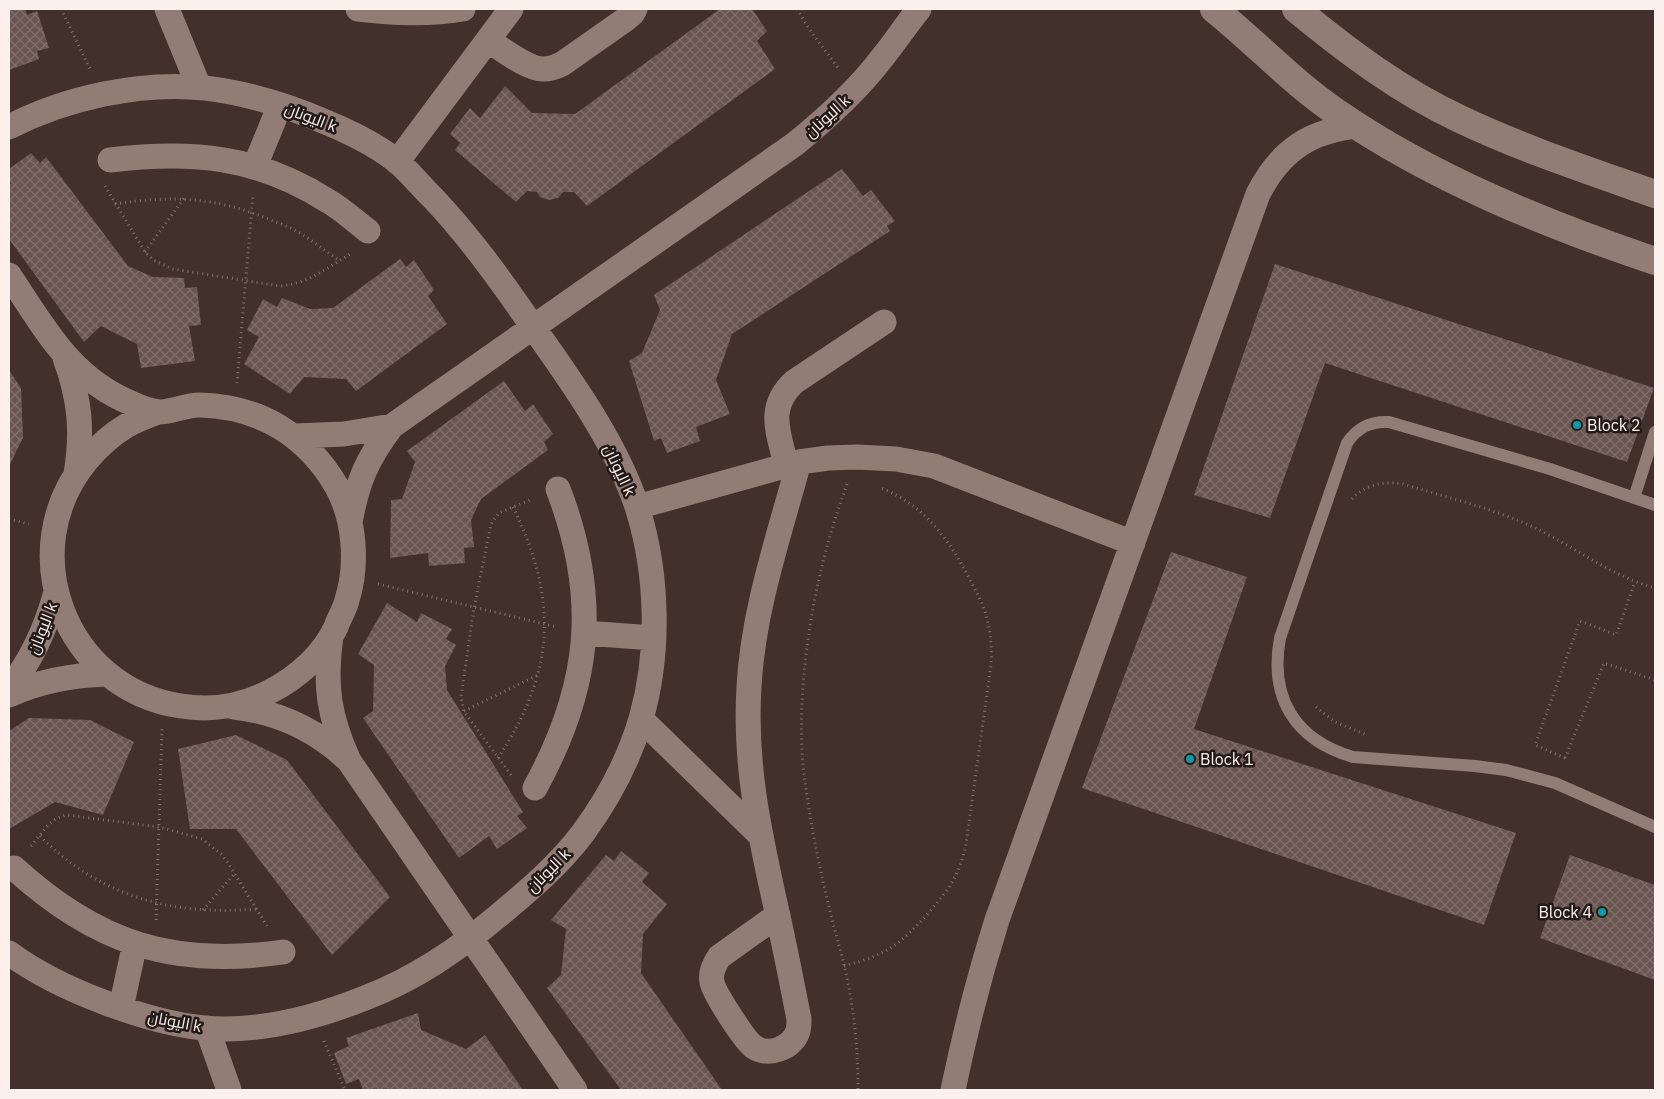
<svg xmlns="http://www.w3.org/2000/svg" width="1664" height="1099" viewBox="0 0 1664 1099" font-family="'IBM Plex Sans',Cairo,sans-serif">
<defs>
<pattern id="building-cross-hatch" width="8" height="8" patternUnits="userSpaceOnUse" patternTransform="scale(1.25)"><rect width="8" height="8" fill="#6a5650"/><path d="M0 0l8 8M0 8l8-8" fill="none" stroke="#806f6a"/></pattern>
</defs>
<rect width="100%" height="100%" fill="#42302a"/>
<path fill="url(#building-cross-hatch)" d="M9 9H25L27 15 37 11 49 48 37 51 39 59 9 70Z
M720 9H752L767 31 757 41 775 69 587 206 574 192H563L558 198 549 200 540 197 537 192 527 191 516 202 455 150 460 143 450 134 470 108 480 118 505 86 532 113 575 114Z
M31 153 40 163 46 157 128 266 153 277 184 278 185 288 197 287 201 325 189 326 195 361 141 368 137 344 101 326 84 342 9 239V185L11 183 9 181V169Z
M842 169 863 196 871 190 895 221 887 226 890 231 732 334 716 380 730 414 696 427 700 441 667 453 661 438 654 441 629 361 642 353 660 310 654 295Z
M400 259 406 267 414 260 434 290 428 296 447 324 356 391 346 379 304 377 290 394 244 364 259 337 247 330 263 299 277 307 282 298 310 309 333 308Z
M1275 264 1654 388 1627 462 1325 363 1270 518 1194 495Z
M9 370 21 388 23 438 9 466Z
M504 381 525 411 533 404 553 434 544 442 548 450 481 499 471 520 474 547 464 548 465 563 429 566 428 553 390 558 391 500 402 499 415 462 407 451Z
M1171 552 1247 577 1194 729 1516 833 1484 925 1082 788Z
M387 603 417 622 421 613 452 629 446 639 456 645 445 666 447 690 523 812 517 816 527 828 497 849 489 836 459 858 363 718 373 711 374 665 358 654Z
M29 718 90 720 134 742 103 815 55 802 9 829V731Z
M236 735 287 760 390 897 332 955 236 829H190L178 749Z
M621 851 649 873 642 882 667 904 643 934 641 973 722 1090H621L547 988 561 975 566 929 551 920 606 855 614 861Z
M1570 855 1655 885V980L1540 938Z
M418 1013 421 1030 466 1049 485 1035 523 1090H363L359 1079 346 1084 334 1053 349 1046 346 1038Z"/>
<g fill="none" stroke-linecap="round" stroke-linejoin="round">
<path stroke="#84746e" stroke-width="3" stroke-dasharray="1 4" stroke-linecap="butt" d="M61 9 90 69
M797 9 810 30 838 68
M105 186 145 252 153 260 173 269 280 286C308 284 328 267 352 253
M115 204C174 195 218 197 273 221 281 224 290 227 298 232 312 240 325 251 339 260
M145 252 184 198
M237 383 253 194
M847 484C821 555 806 627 802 702 801 726 801 751 804 774 810 823 820 871 832 919 839 946 847 972 851 1000 856 1030 858 1060 858 1090
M1352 499C1366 484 1384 481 1403 484 1451 499 1502 510 1547 534 1583 553 1615 577 1655 588
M9 519 29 524
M378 584 557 627
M1316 707 1335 722 1367 735
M464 711 538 675
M498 758C556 670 558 600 513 507
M1565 758 1535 745 1580 621 1616 635 1635 582
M1565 758 1604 663 1655 680
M511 775 468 717 464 711 461 697 474 608 491 524 499 513 532 499
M40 836C100 897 173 916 257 909
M31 846C42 833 50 818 67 815L159 827 202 839 221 854 228 863 267 926
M203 910 235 873
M156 920 162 729
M844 966C887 955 901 944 930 911 950 888 960 874 966 844L991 665C992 649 991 634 987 619 984 605 977 593 970 580 950 540 924 505 881 488
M324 1041 345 1090"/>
<path stroke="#927d76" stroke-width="12" d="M1634 498 1655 432
M1655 505 1550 469 1389 422C1370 421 1357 428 1347 443L1280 638C1269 698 1295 740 1353 757L1475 766 1506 770 1555 783 1655 827"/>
<path stroke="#927d76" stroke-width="25" d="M167 9 199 87
M358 9C393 13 427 15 463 9
M488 40C502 49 527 69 543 69 550 69 556 67 562 64L626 19 632 14 635 9
M9 127C65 98 141 81 205 88 247 93 289 106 328 123 352 133 380 147 400 164 411 174 421 186 432 197 470 237 502 282 533 327 572 382 618 446 638 510 658 575 660 653 641 719 629 759 608 799 583 833 559 865 528 891 498 916 457 950 415 979 365 998 315 1018 259 1033 204 1028 171 1025 138 1015 106 1003 71 990 39 975 9 953
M110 160C192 150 257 156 328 201 342 209 355 221 368 231
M397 162 511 9
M255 166 280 105
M9 275C44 327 70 378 131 403 139 407 151 411 159 412 172 412 186 405 199 405 259 406 307 435 337 487 355 520 358 565 347 600 345 609 339 618 336 627 323 655 298 677 271 691 243 706 211 711 181 706 65 689 12 550 87 460 98 447 111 435 126 426 136 420 147 416 158 412
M65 358C80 399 83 431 76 474
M295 436 344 434 392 426
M786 465C779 433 766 408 794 382L884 322
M637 507 799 462 828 458 857 457 896 459 934 466 1133 543
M350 523C357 482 367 459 392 426L795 144C827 118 857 91 882 58 895 42 906 25 919 9
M584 633 654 638
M331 637C324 685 329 717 349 761L575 1090
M9 688C32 660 46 628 56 592
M9 695C40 681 72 675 107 674
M234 707C278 712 315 729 347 759
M641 719 760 835
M535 788C591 686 600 598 558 489
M14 868C96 943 173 968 283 952
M778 915 719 957C714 965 710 973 712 982 714 993 745 1041 754 1047 769 1057 792 1048 798 1031 799 1027 799 1023 799 1019 792 984 785 947 777 912 760 835 744 766 749 687 753 610 779 536 799 462
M121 1008 135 943
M207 1028 229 1090
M953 1090C965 1032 979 977 997 920L1258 194C1280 151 1310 130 1359 126"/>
<path stroke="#927d76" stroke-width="28" d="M1214 9C1255 42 1292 82 1336 112 1432 178 1545 224 1655 261
M1296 9C1347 51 1400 91 1460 119 1523 149 1590 171 1655 194"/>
</g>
<g fill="#0f9aa8" stroke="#231a18" stroke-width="2">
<circle cx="1577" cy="425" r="5"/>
<circle cx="1190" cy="759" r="5"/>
<circle cx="1602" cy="912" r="5"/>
</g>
<g text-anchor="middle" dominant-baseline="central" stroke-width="5" stroke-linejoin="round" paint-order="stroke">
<g font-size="16" fill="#fdf1ed" stroke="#231a18">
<text transform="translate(827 116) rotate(-42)">اليونان k</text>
<text transform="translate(311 117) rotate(21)">اليونان k</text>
<text transform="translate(620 470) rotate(65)">اليونان k</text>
<text transform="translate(42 628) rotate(-68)">اليونان k</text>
<text transform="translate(548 870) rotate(-45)">اليونان k</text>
<text transform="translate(175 1021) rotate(11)">اليونان k</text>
</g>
<g font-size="16" fill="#fdf1ed" stroke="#231a18" text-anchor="start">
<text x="1587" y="425">Block 2</text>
<text x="1200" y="759">Block 1</text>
<text x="1592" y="912" text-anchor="end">Block 4</text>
</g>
</g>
<rect width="1664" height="1099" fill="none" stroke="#fdf1ed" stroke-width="20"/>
</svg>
